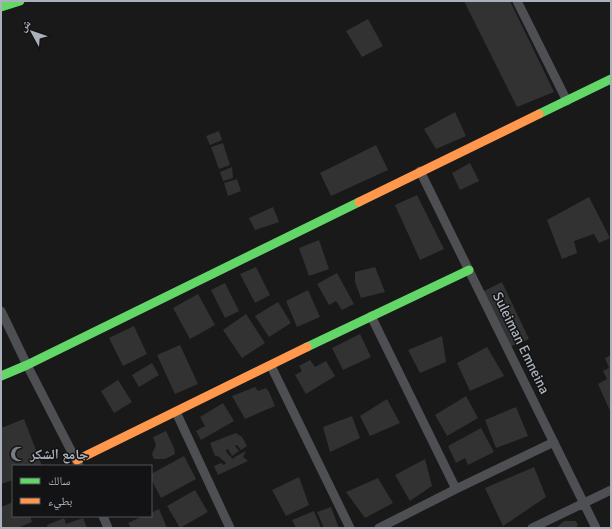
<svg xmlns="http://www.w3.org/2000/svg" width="612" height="529" viewBox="0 0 612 529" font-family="Signika,'Noto Naskh Arabic',sans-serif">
<rect width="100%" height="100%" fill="#191919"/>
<path fill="#323233" d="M464 1H510L554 92 517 107Z
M368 19 383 46 362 57 346 31Z
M455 112 466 136 436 149 424 129Z
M219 131 222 140 210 145 206 136Z
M223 143 230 165 219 169 211 147Z
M376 145 388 170 331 196 320 173Z
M470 163 479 181 460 190 452 173Z
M232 167 233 178 223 181 220 172Z
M237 179 241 191 228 196 224 183Z
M417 195 444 249 420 260 395 205Z
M589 197 610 238 599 243 594 234 574 241 577 253 562 259 547 220Z
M273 207 279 222 255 230 249 218Z
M319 240 329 269 309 276 299 248Z
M256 267 270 295 255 303 240 274Z
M375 267 385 292 361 298 355 282V272Z
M337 273 354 304 342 310 336 301 329 305 317 284Z
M502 282 529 339 507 348 480 293Z
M225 283 239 311 225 318 211 290Z
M308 290 320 317 297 327 286 301Z
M198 294 215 325 190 339 173 308Z
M278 302 291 323 269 337 255 316Z
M246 314 265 343 242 358 223 330Z
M134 326 147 354 123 366 109 338Z
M360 334 371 357 343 370 332 348Z
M442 336 446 362 420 373 408 350Z
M180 345 198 384 175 394 157 355Z
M487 347 504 376 470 391 457 363Z
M611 355V413L598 384 607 379 603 371 609 368 605 358Z
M310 360 315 367 326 361 335 376 306 394 295 375 302 371 299 366Z
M152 363 159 375 139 387 132 375Z
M118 380 132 402 114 413 101 391Z
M255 387 258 391 266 388 269 392 275 406 245 419 232 396Z
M466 396 478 418 447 436 435 415Z
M387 399 400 423 370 436 360 416Z
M223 403 234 421 201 440 196 431 205 426 200 417Z
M516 407 528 436 496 448 485 420Z
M352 416 360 438 330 452 323 427Z
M24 419 42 466H13V480L1 484V428Z
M481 428 494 452 468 465 465 458 456 463 448 446Z
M166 431 174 448 175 454 165 459H154L152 454 156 445 153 437Z
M236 433 242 437 247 446 241 450 237 445 235 446 239 451 232 456 228 449 226 450 227 453 234 460 233 458 246 451 243 457 248 461 218 475 214 466 221 463 224 465 226 463 218 456H215L210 443Z
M184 456 196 479 161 498 151 479V474Z
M425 459 432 486 410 501 395 475Z
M534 467 546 497 503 526 485 488Z
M299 477 309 505 286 516 272 490Z
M378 478 393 503 365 518 346 492Z
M195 490 208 512 180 528 167 506Z
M13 502V516H30L32 522 17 528H1V507Z
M331 507 339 528H324L317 512Z
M159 509 167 528H131L128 523 143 516H151V513Z
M314 511 321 528H296L292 520Z
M64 518 66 524 83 518 87 528H48L47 525Z
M564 521H576L578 525 576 528H556Z"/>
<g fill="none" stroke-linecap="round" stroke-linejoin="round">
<path stroke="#4d4f52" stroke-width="9" d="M517 1 567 101
M420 171 596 528
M1 311 27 365 79 466
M371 316 456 489
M271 366 350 528
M176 412 230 528
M103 516 108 528
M379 528 456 489 554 442
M532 528 611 490"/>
<path stroke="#63d668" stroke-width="9" d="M1 7 20 1
M539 114 611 79
M307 347 469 270
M1 376 27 365 359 202"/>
<path stroke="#ff974d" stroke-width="9" d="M359 202 539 114
M77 460 307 347"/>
</g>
<defs>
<g id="mosque-bare" transform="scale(1.2)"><path d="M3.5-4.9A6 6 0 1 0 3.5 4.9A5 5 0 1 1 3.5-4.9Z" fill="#777c82" stroke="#131315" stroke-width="2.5" paint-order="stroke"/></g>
</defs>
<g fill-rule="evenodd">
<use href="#mosque-bare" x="18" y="454"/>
</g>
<g text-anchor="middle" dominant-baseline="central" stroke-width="3" stroke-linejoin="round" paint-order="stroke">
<g font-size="14" fill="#aab1ba" stroke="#131315">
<text transform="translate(521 343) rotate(64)">Suleiman Emneina</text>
</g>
<g font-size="14" font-weight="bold" fill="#aab1ba" stroke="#131315" text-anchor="start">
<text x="30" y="454">جامع الشكر</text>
</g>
</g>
<rect width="612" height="529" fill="none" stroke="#aab1ba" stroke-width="4"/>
<rect x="12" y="465" width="140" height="52" fill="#131315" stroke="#4f5257"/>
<rect x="20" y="478" width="20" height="6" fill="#63d668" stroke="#4f5257"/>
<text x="48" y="485" font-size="12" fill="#aab1ba">سالك</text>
<rect x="20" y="498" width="20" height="6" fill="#ff974d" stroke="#4f5257"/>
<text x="48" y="505" font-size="12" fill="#aab1ba">بطيء</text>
<g transform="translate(32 32) rotate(310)" stroke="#131315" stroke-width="3" paint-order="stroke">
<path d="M0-3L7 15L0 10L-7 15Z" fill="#aab1ba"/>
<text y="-6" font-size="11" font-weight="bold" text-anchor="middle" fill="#aab1ba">ش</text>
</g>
</svg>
